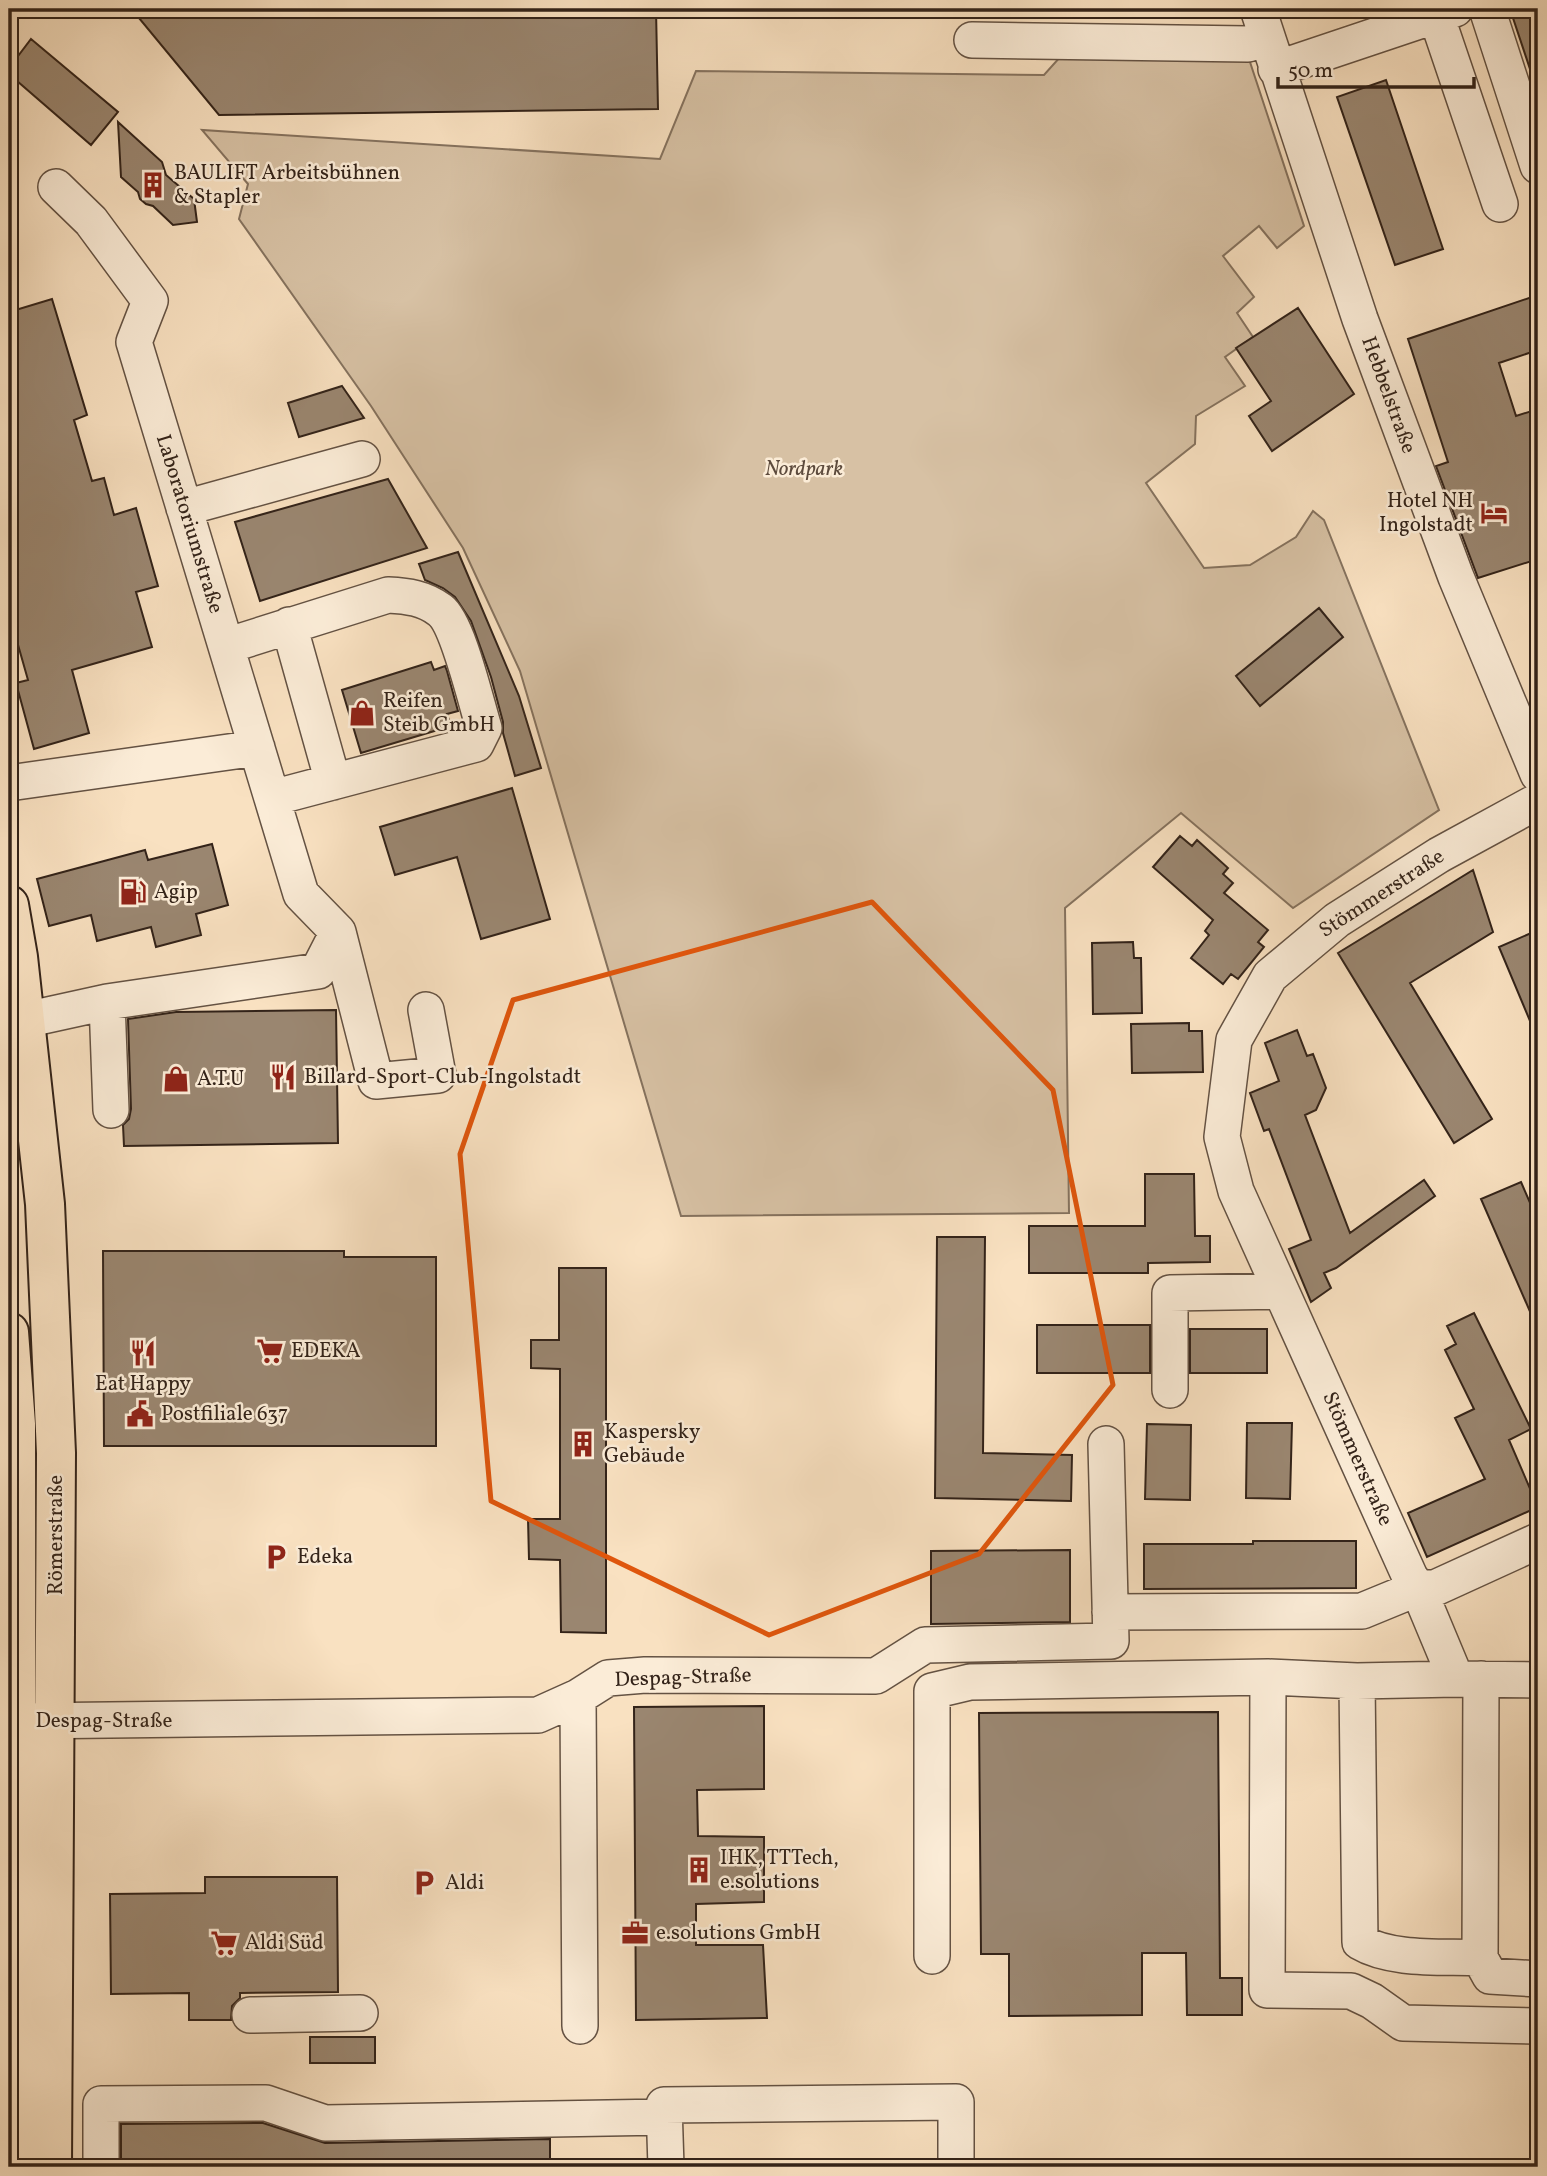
<svg xmlns="http://www.w3.org/2000/svg" width="1547" height="2176" viewBox="0 0 1547 2176" font-family="Vollkorn,serif">
<rect width="100%" height="100%" fill="#f9e1c1"/>
<filter id="stains"><feTurbulence type="fractalNoise" baseFrequency=".00286" numOctaves="4"/><feColorMatrix values="0 0 0 0 .2 0 0 0 0 .09 0 0 0 0 .02 0 0 0 .5 -.17"/></filter>
<radialGradient id="worn" r=".72"><stop offset=".6" stop-color="#630" stop-opacity="0"/><stop offset="1" stop-color="#630" stop-opacity=".3"/></radialGradient>
<path fill="#d7c1a4" stroke="#85725e" stroke-width="2" d="M1061 56H1248L1304 226 1277 248 1259 226 1223 256 1254 297 1237 313 1253 337 1225 357 1245 386 1196 416 1195 444 1146 483 1204 568 1250 565 1296 537 1313 511 1324 520 1439 810 1293 908 1181 813 1065 908 1069 1213 681 1216 520 671 463 548 371 406 239 219 248 184 202 130 660 159 696 71 1044 75Z"/>
<path fill="#9a8670" stroke="#332319" stroke-width="2" d="M164 9H223V11L656 9 658 109 219 115 134 12H164Z
M1510 9H1538V81H1534Z
M31 39 118 112 91 145 9 74V68Z
M1386 80 1443 249 1395 265 1337 97Z
M118 122 162 162 166 175 194 199 197 222 173 225 153 206 146 204 140 199 138 192 121 177Z
M1538 295V350L1499 363 1516 416 1538 409V559L1478 578 1436 466 1448 462 1408 339Z
M52 299 87 415 74 420 92 481 104 478 114 515 136 508 158 586 136 592 152 647 72 670 89 733 34 749 16 683 28 680 9 613V312Z
M1298 308 1354 394 1272 451 1249 416 1271 401 1236 348Z
M342 386 364 418 299 437 288 403Z
M388 479 427 548 260 601 235 522Z
M458 552 519 696 541 768 515 776 503 733V722L491 677 471 621 455 597 443 588 425 580 419 564Z
M1319 608 1343 637 1260 706 1236 676Z
M431 662 434 670 445 666 447 671 458 711 447 714 451 726 361 753 342 690Z
M512 788 550 919 481 939 457 857 395 875 380 827Z
M1180 836 1192 846 1197 840 1228 868 1223 874 1233 883 1224 893 1268 930 1258 942 1264 947 1238 979 1231 974 1223 984 1191 958 1209 935 1205 931 1213 920 1153 867Z
M212 844 228 905 196 914 201 935 156 947 151 927 97 941 91 915 49 926 37 879 145 850 148 860Z
M1473 870 1493 932 1410 983 1492 1119 1454 1143 1338 953Z
M1538 930V1040L1499 947Z
M1133 942 1134 958H1141L1142 1013 1093 1014 1092 943Z
M336 1010 338 1143 124 1146 123 1125 129 1119 131 1109 128 1019 176 1012Z
M1189 1023V1031H1202L1203 1072 1132 1073 1131 1024Z
M1297 1030 1307 1056 1313 1054 1326 1088 1316 1110 1305 1115 1350 1233 1424 1180 1435 1196 1336 1268 1324 1273 1331 1288 1311 1302 1289 1249 1311 1240 1269 1129 1264 1131 1250 1093 1279 1081 1265 1043Z
M1145 1174H1194L1195 1236H1210V1262L1148 1263V1273H1029V1226H1145Z
M1521 1182 1538 1221V1330L1481 1199Z
M937 1237H985L983 1453 1072 1455 1071 1501 935 1498Z
M103 1251H344V1257H436V1446H104Z
M559 1268H606V1633L561 1632 560 1560 529 1559 528 1519H560V1369L531 1368V1340H559Z
M1474 1313 1531 1429 1509 1440 1538 1507 1427 1557 1408 1513 1485 1479 1455 1418 1474 1409 1445 1350 1456 1344 1447 1326Z
M1037 1325H1150V1373H1037Z
M1190 1329H1267V1373H1190Z
M1247 1423H1292L1290 1499 1246 1498Z
M1147 1424 1191 1425 1190 1500 1145 1499Z
M1253 1541H1356V1588L1144 1589V1544H1253Z
M1070 1550V1622L931 1624V1551Z
M764 1706V1789L697 1790 698 1836 764 1837V1902L696 1904V1945H763L767 2018 636 2020 634 1707Z
M1218 1712 1220 1978H1242V2015H1187L1186 1953H1142V2015L1009 2016V1954H981L979 1713Z
M205 1877H337L338 1992 240 1993V1998L232 2006 231 2020H189V1993L111 1994 110 1894 205 1893Z
M310 2037H375V2063H310Z
M263 2123 325 2143 550 2139V2167H121V2124Z"/>
<g fill="none" stroke-linecap="round" stroke-linejoin="round">
<g stroke="#645243" stroke-width="38">
<path id="minor" d="M1258 9 1360 319 1456 577 1538 774
M1487 9 1538 166
M1436 15 1500 204
M972 40 1248 44 1267 38
M1276 69 1455 9
M56 187 91 221 150 301 134 342 301 894 338 932 376 1081 438 1075 426 1010
M184 508 362 459
M289 625 333 782
M226 646 388 595C408 596 424 598 440 610 458 623 476 703 484 728L476 744 272 798
M9 783 257 748
M107 1002 111 1110
M25 1020 107 1002 318 971 338 932
M1170 1390V1293L1281 1291
M1110 1612 1362 1611 1418 1588H1435L1538 1541
M1268 1677 1267 1990 1351 1991 1372 2001 1403 2023 1538 2026
M1456 1679 1418 1588 1410 1577 1236 1191 1222 1137 1234 1040 1270 976 1337 920 1439 855 1538 801
M1357 1681 1360 1942C1392 1961 1444 1956 1480 1958L1490 1976 1538 1979
M578 1697 580 2026
M26 1721 538 1715 578 1697 608 1678 645 1675 876 1676 925 1645 1111 1641 1106 1444
M932 1956V1691L970 1682 1268 1677 1357 1681 1456 1679 1538 1680
M1480 1958 1481 1679
M250 2015 360 2013
M101 2167V2104L266 2103 325 2123 665 2117
M666 2167 664 2105 956 2102V2167"/>
</g>
<g stroke="#332319" stroke-width="42">
<path id="major" d="M9 905 18 957 45 1204 56 1453 52 2167
M9 1332 16 1424 17 2167"/>
</g>
<use href="#minor" stroke="#fbecd7" stroke-width="35"/>
<use href="#major" stroke="#f9e1c1" stroke-width="38"/>
</g>
<path fill="none" stroke="#df560d" stroke-width="5" stroke-linejoin="round" d="M872 902 1053 1090 1113 1385 979 1554 769 1635 491 1501 460 1154 513 1000Z"/>
<defs>
<g id="building-bare" transform="scale(2.1)"><path d="M-4-6H4V6H1V3H-1V6H-4ZM-2.5-4.3h1.7v1.8h-1.7ZM.8-4.3h1.7v1.8H.8ZM-2.5-1h1.7V.8h-1.7ZM.8-1h1.7V.8H.8Z" fill="#8f2418" stroke="#fbecd7" stroke-width="2.5" paint-order="stroke"/></g>
<g id="hotel-bare" transform="scale(2.1)"><path d="M-6-4.5h1.5V1H6V5H4.5V3h-9V5H-6ZM-4 0a1.8 1.8 0 1 1 3.6 0ZM.5 0V-2.5h3Q6-2.5 6 0Z" fill="#8f2418" stroke="#fbecd7" stroke-width="2.5" paint-order="stroke"/></g>
<g id="shop-bare" transform="scale(2.1)"><path d="M-5-2.5h2.3a2.7 3.5 0 0 1 5.4 0H5L5.5 6h-11ZM-1.5-2.5h3a1.5 2.3 0 0 0-3 0Z" fill="#8f2418" stroke="#fbecd7" stroke-width="2.5" paint-order="stroke"/></g>
<g id="fuel-bare" transform="scale(2.1)"><path d="M-5.5-6h7V0h2V4h1.3V-2.5L3-4.5l.8-.8L6-3V5H2.5V1h-1V6h-7ZM-4.2-4.7v3.2H.2V-4.7Z" fill="#8f2418" stroke="#fbecd7" stroke-width="2.5" paint-order="stroke"/></g>
<g id="restaurant-bare" transform="scale(2.1)"><path d="M-5-6h1v4h1v-4h1v4h1v-4h1v5L-1.5 .5V6h-2V.5L-5-1ZM5-6V6H3V1.5H1.5Q1.5-4 5-6Z" fill="#8f2418" stroke="#fbecd7" stroke-width="2.5" paint-order="stroke"/></g>
<g id="supermarket-bare" transform="scale(2.1)"><path d="M-6-5.5h2.5l.6 2H6L4.5 2H-2.5L-4.4-4H-6ZM-1.5 3.2a1.3 1.3 0 1 0 .1 0ZM3 3.2a1.3 1.3 0 1 0 .1 0Z" fill="#8f2418" stroke="#fbecd7" stroke-width="2.5" paint-order="stroke"/></g>
<g id="civic-bare" transform="scale(2.1)"><path d="M-.6-6.5H3V-4.5H.6V-3L4-1V1h2V6H-6V1h2V-1L-.6-3ZM-1.2 2.5V6h2.4V2.5Z" fill="#8f2418" stroke="#fbecd7" stroke-width="2.5" paint-order="stroke"/></g>
<g id="parking-bare" transform="scale(2.1)"><path d="M-3.5-5.5H1a3.5 3.5 0 0 1 0 7H-1V5.5H-3.5ZM-1-3.4V-.6H.8a1.4 1.4 0 0 0 0-2.8Z" fill="#8f2418" stroke="#fbecd7" stroke-width="2.5" paint-order="stroke"/></g>
<g id="office-bare" transform="scale(2.1)"><path d="M-6-3h4V-5.5h4V-3h4V5H-6ZM-1-4.5V-3h2v-1.5ZM-6 0V1H6V0Z" fill="#8f2418" stroke="#fbecd7" stroke-width="2.5" paint-order="stroke"/></g>
</defs>
<g fill-rule="evenodd">
<use href="#building-bare" x="153" y="185"/>
<use href="#hotel-bare" x="1494" y="513"/>
<use href="#shop-bare" x="362" y="713"/>
<use href="#fuel-bare" x="133" y="892"/>
<use href="#restaurant-bare" x="283" y="1077"/>
<use href="#shop-bare" x="176" y="1079"/>
<use href="#supermarket-bare" x="270" y="1351"/>
<use href="#restaurant-bare" x="143" y="1353"/>
<use href="#civic-bare" x="140" y="1414"/>
<use href="#building-bare" x="583" y="1444"/>
<use href="#parking-bare" x="276" y="1557"/>
<use href="#building-bare" x="699" y="1870"/>
<use href="#parking-bare" x="424" y="1883"/>
<use href="#office-bare" x="635" y="1933"/>
<use href="#supermarket-bare" x="224" y="1943"/>
</g>
<g text-anchor="middle" dominant-baseline="central" stroke-width="5" stroke-linejoin="round" paint-order="stroke">
<g font-size="21" fill="#332319" stroke="#fbecd7" text-anchor="start">
<text x="174" y="173">BAULIFT Arbeitsbühnen<tspan x="174" dy="24">&amp; Stapler</tspan></text>
<text x="1473" y="501" text-anchor="end">Hotel NH<tspan x="1473" dy="24">Ingolstadt</tspan></text>
<text x="383" y="701">Reifen<tspan x="383" dy="24">Steib GmbH</tspan></text>
<text x="154" y="892">Agip</text>
<text x="304" y="1077">Billard-Sport-Club-Ingolstadt</text>
<text x="197" y="1079">A.T.U</text>
<text x="291" y="1351">EDEKA</text>
<text x="143" y="1384" text-anchor="middle">Eat Happy</text>
<text x="161" y="1414">Postfiliale 637</text>
<text x="604" y="1432">Kaspersky<tspan x="604" dy="24">Gebäude</tspan></text>
<text x="297" y="1557">Edeka</text>
<text x="720" y="1858">IHK, TTTech,<tspan x="720" dy="24">e.solutions</tspan></text>
<text x="445" y="1883">Aldi</text>
<text x="656" y="1933">e.solutions GmbH</text>
<text x="245" y="1943">Aldi Süd</text>
</g>
<g font-size="21" fill="#332319" stroke="#fbecd7">
<text transform="translate(1388 395) rotate(70)">Hebbelstraße</text>
<text transform="translate(189 524) rotate(73)">Laboratoriumstraße</text>
<text transform="translate(1382 894) rotate(-33)">Stömmerstraße</text>
<text transform="translate(1357 1459) rotate(66)">Stömmerstraße</text>
<text transform="translate(56 1535) rotate(-90)">Römerstraße</text>
<text transform="translate(683 1678) rotate(-2)">Despag-Straße</text>
<text x="104" y="1721">Despag-Straße</text>
</g>
<g font-size="21" font-style="italic" fill="#5c4a3c" stroke="#fbecd7">
<text x="804" y="469">Nordpark</text>
</g>
</g>
<rect width="1547" height="2176" fill="none" stroke="#f9e1c1" stroke-width="35"/>
<rect x="10" y="10" width="1526" height="2155" fill="none" stroke="#332319" stroke-width="3.5"/>
<rect x="18" y="18" width="1512" height="2141" fill="none" stroke="#332319" stroke-width="2"/>
<path d="M1278 77v10h196v-10" fill="none" stroke="#332319" stroke-width="3.5"/>
<text x="1288" y="77" font-size="21" fill="#332319" stroke="#fbecd7" stroke-width="5" paint-order="stroke">50 m</text>
<rect width="100%" height="100%" filter="url(#stains)"/>
<rect width="100%" height="100%" fill="url(#worn)"/>
</svg>
